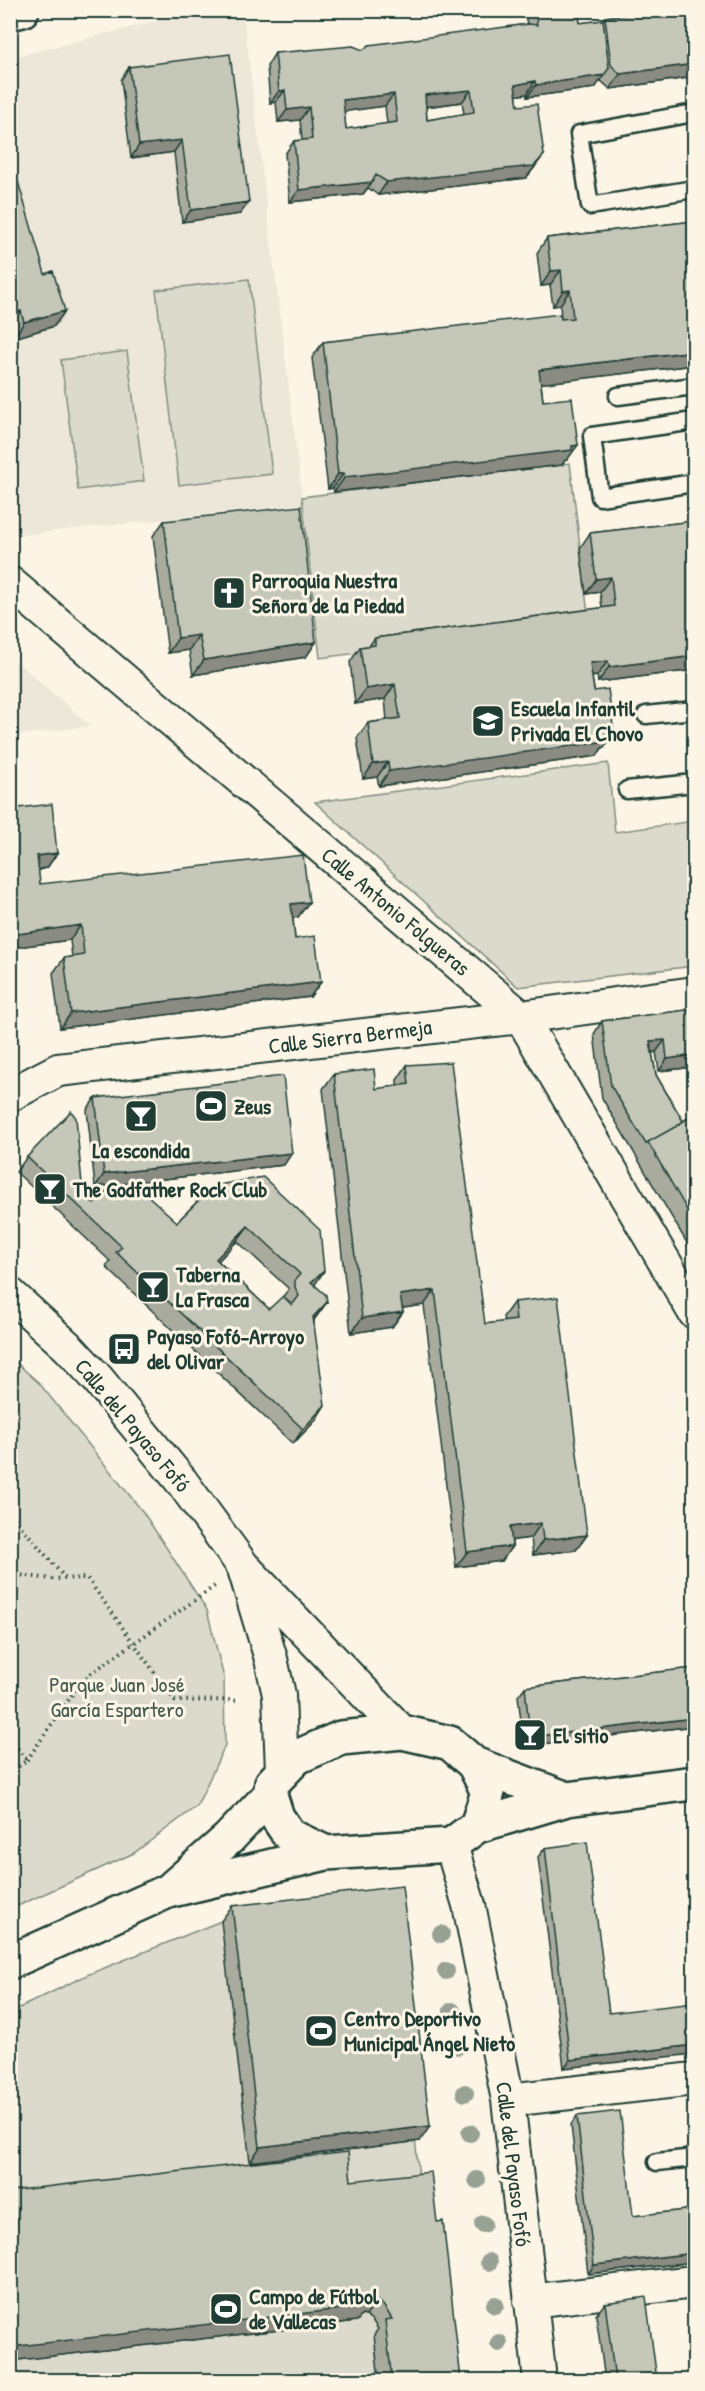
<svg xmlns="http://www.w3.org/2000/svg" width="705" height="2391" viewBox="0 0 705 2391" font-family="'Patrick Hand',sans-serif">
<rect width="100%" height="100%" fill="#fcf5e5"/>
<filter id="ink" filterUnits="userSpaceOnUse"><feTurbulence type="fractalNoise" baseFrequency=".0167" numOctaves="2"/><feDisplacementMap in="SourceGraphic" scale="12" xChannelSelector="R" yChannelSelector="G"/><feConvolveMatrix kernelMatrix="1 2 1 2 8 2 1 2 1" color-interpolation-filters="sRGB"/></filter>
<g filter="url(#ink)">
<path fill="#ece7d8" d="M195 11H243L303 504 11 536V58Z
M10 657H11L91 726 11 736Z"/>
<path fill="#dcdacc" stroke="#7e8c80" stroke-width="1.5" d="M249 279 272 474 179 485 156 290Z
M127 351 144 481 78 490 61 360Z
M570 463 589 623 320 658 302 497Z
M608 763 615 832 694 821V966L518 987 315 802Z
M11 1358 39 1383 143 1512 207 1610 224 1678 225 1745 197 1806 134 1853 11 1909Z
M391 1901 420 2187 449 2380H11V2012L87 1975 221 1921Z"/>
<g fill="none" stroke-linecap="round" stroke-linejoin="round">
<g stroke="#1f3d34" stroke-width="21">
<path id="lane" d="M694 113 579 134 590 206 694 189
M618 396 694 386
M694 421 592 436 600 497 694 483
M646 715 694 710
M627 790 694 783
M657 2162 694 2158"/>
</g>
<g stroke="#1f3d34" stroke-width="36">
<path id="street" d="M10 583 521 1017 694 1312
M10 1095 58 1070 521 1017 694 993
M10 1294 69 1348 97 1378 182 1482 243 1566 402 1732
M244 1569 271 1659 279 1695 282 1771
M451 1845 469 1905 508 2100 540 2380
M508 2100 694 2079
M530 2301 694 2282"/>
</g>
<g stroke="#1f3d34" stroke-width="38">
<path id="secondary" d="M10 13 22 10
M474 1764 567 1799
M326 1853 290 1836 277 1817 270 1795 272 1783 297 1757 341 1738 402 1732 450 1743 474 1764 488 1792 477 1826
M173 1887 228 1839 270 1795
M10 1962 168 1891 326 1853 451 1845 477 1826 567 1799 694 1783"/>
</g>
<path stroke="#1f3d34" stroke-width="4" stroke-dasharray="1.5 4.5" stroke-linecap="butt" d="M10 1513 65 1578
M10 1574 52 1579 87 1578 175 1701 237 1700
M10 1739 27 1760 10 1773
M27 1760 83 1679 215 1586"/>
<use href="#lane" stroke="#fcf5e5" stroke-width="16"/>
<use href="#street" stroke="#fcf5e5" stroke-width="32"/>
<use href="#secondary" stroke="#fcf5e5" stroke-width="33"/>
</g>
<g fill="#97a194">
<circle cx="441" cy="1934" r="9"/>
<circle cx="446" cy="1971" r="9"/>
<circle cx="452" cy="2011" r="9"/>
<circle cx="458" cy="2046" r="9"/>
<circle cx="465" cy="2093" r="9"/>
<circle cx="470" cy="2133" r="9"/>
<circle cx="477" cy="2180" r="9"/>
<circle cx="483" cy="2224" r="9"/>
<circle cx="489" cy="2262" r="9"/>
<circle cx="495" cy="2305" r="9"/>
<circle cx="499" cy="2343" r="9"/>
</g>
<path fill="#a9ab9f" stroke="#1f3d34" stroke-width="1.5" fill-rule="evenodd" d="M506 10H578L580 23 603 20 605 17 620 15V10H694V77L610 89 600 80 595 88 527 97V94L516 95 518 106 535 167 526 178 378 195 368 188 363 194 290 202 285 154 294 141 302 140 300 120 278 122 276 102 270 103 267 66 275 53 363 50 527 24 525 15 507 17ZM462 102 464 114 427 120 426 107ZM385 106 387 124 346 129 344 111Z
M129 67 240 214 182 222 174 152 131 158 121 80Z
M694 221V365L541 383 543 401 567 460H565L562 465 334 492 333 488 328 489 312 358 323 342 561 319 560 305 553 306 550 285 541 286 537 253 547 238Z
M45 274 65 311 54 326 14 338 11 326Z
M164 521 316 642 306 657 193 675 189 650 168 653 153 536Z
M694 521V670L598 682 597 676 592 677 604 748H602L597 756 379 786 377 777 363 779 357 738 368 723 387 720 385 699 355 704 350 662 360 647 369 646 375 638 602 608 600 592 586 594 580 548 590 533Z
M10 809 57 853 47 868 38 870 40 884 309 902 298 917 293 918 295 939 321 982 310 997 60 1028 53 973 64 958 72 957 70 940 10 948Z
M694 1009V1067L659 1071 656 1052 652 1053 656 1075 683 1121 694 1114V1255L602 1098 594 1034 602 1021Z
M407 1065 485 1324 504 1322 503 1317 514 1302 587 1535 576 1550 533 1555 531 1538 512 1540V1546L502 1561 456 1567 424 1305 402 1308 403 1312 392 1327 351 1333 323 1089 334 1074 376 1089 397 1086V1080Z
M95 1098 284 1165 95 1187 87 1110Z
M27 1157 83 1195 94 1204 177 1222 213 1186 314 1285 327 1302 314 1320 315 1421 293 1444 106 1267 110 1261 16 1172ZM237 1241 289 1289 284 1295V1298L269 1309 218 1261Z
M694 1668V1726L524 1746 518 1696 525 1687Z
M545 1848 609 2013 564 2068 538 1857Z
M232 1906 420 2141 250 2162 221 1921Z
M577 2116 633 2216 694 2209V2262L588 2274 571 2125Z
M351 2181 437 2222 461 2380H379L374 2335 378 2329 372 2320 366 2316 362 2315 357 2321 10 2361V2191Z
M605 2303 657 2380H605L596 2315Z"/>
<path fill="#8a8b82" stroke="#1f3d34" stroke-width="1.5" d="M512 10H528L525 15 507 17Z
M694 64V77L610 89 620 74Z
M604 75 595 88 527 97 536 85Z
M535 81 527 94 506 97 515 85Z
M285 90 276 102 270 103 279 91Z
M471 90 462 102 416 108 425 95Z
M394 94 385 106 334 113 343 100Z
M309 107 300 120 278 122 287 110Z
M182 140 174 152 131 158 139 145Z
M544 155 526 178 378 195 387 182Z
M372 182 363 194 290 202 299 190Z
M249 202 240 214 182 222 191 210Z
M561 270 550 285 541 286 551 271Z
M570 290 560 305 553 306 563 291Z
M21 311 11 326H10V314Z
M65 311 54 326 14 338 24 322Z
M694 351V365L529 385 539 370Z
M578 445 567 460H565L562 465 334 492 345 477Z
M344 473 333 488 328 489 338 474Z
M611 577 600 592 586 594 596 579Z
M199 635 189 650 168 653 178 638Z
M316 642 306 657 193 675 204 660Z
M694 656V670L598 682 609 667Z
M608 661 597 676 579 678 590 663Z
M395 684 385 699 355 704 366 689Z
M614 733 604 748H602L597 756 379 786 389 771Z
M388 762 377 777 363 779 373 764Z
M57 853 47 868 26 871 37 856Z
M309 902 298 917 281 919 291 904Z
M81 925 70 940 10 948V935Z
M321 982 310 997 60 1028 71 1013Z
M665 1040 656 1052 641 1054 650 1041Z
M694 1055V1067L659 1071 667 1059Z
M292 1153 284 1165 95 1187 104 1174Z
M248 1226 237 1241 206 1274 216 1259Z
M324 1271 314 1286 311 1282Z
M435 1290 424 1305 390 1310 400 1295Z
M327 1302 316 1317 303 1332 313 1317Z
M403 1312 392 1327 351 1333 362 1318Z
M325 1405 315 1421 293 1444 303 1429Z
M541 1523 531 1538 500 1542 510 1527Z
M587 1535 576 1550 533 1555 543 1540Z
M512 1546 502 1561 456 1567 467 1552Z
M694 1718V1726L524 1746 530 1737Z
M694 2045V2054L564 2068 570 2060Z
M430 2126 420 2141 250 2162 260 2147Z
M694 2253V2262L588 2274 594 2265Z
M368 2300 377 2301 366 2316 362 2315 357 2321 10 2361V2347Z"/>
<path fill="#c5c7b9" stroke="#1f3d34" stroke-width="1.5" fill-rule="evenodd" d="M535 10H578L580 23 603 20 609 68 604 75 536 85 535 81 515 85 518 106 537 104 544 155 534 166 387 182 376 175 372 182 299 190 294 141 312 139 309 107 287 110 285 90 279 91 275 53 353 46 363 50 369 45 528 24 537 25ZM471 90 474 112 427 120 425 95ZM394 94 397 122 346 129 343 100Z
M632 10H694V64L620 74 611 65 605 17 632 14Z
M230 54 249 202 191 210 182 140 139 145 129 67Z
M10 154 45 274 53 271 65 311 24 322 21 311 10 314Z
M694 221V351L539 370 543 401 572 398 578 445 572 446V450L345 477 344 473 338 474 323 342 560 314 561 319 573 318 570 290 563 291 561 270 551 271 547 238Z
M301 506 316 642 204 660 199 635 178 638 164 521Z
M694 521V656L609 667 608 661 590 663 594 691 608 689 614 733 606 734 607 741 389 771 388 762 373 764 368 723 400 718 395 684 366 689 360 647 375 645V638L614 606 611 577 596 579 590 533Z
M52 804 57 853 37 856 40 884 303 855 309 902 291 904 295 939 315 936 321 982 71 1013 64 958 84 955 81 925 10 935V809Z
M694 1009V1055L667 1059 665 1040 650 1041 656 1075 683 1121 675 1127 648 1142 646 1144 611 1086 602 1021Z
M451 1062 485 1324 516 1320 514 1302 558 1297 587 1535 543 1540 541 1523 510 1527 512 1546 467 1552 435 1290 400 1295 403 1312 362 1318 334 1074 374 1069 376 1089 409 1084 407 1065Z
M283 1076 292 1153 104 1174 95 1098Z
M71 1111 76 1118 83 1195 94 1204 110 1187 135 1184 177 1222 213 1186 263 1177 320 1230 324 1271 311 1282 326 1295 327 1302 313 1317 325 1405 303 1429 116 1252 122 1247 27 1157ZM248 1226 300 1274 295 1280V1287L299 1296 292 1305 283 1296 269 1309 216 1259Z
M694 1114V1222L648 1142 675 1127Z
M694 1668V1718L530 1737 525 1687Z
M587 1842 609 2013 694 2003V2045L570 2060 545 1848Z
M402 1886 430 2126 260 2147 232 1906Z
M620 2111 633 2216 694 2209V2253L594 2265 577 2116Z
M348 2152 351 2181 431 2172 437 2222 443 2221 461 2380H392L385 2320 392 2319 383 2305 377 2301 368 2300V2306L10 2347V2191Z
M646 2297 657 2380H615L605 2303Z"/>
</g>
<defs>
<g id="church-square" transform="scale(1.725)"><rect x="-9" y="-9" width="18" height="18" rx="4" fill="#1f3d34" stroke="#fcf5e5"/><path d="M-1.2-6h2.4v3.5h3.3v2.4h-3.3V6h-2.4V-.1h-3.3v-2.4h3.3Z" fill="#fff"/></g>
<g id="school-square" transform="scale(1.725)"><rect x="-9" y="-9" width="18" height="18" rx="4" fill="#1f3d34" stroke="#fcf5e5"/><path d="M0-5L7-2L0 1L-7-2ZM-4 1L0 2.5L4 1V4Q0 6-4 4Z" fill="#fff"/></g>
<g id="stadium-square" transform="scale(1.725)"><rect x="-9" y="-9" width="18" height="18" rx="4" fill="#1f3d34" stroke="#fcf5e5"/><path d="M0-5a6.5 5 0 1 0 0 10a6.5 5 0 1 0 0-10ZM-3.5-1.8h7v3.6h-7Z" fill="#fff"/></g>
<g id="bar-square" transform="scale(1.725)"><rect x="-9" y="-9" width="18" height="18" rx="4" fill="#1f3d34" stroke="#fcf5e5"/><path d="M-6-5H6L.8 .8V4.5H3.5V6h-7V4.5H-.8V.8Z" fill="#fff"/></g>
<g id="bus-square" transform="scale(1.725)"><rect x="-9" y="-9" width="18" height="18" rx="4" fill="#1f3d34" stroke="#fcf5e5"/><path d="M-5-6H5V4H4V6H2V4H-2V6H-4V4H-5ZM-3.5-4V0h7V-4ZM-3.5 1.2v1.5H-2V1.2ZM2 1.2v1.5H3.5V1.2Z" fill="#fff"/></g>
</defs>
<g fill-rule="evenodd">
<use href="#church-square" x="229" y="593"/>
<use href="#school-square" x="488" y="721"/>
<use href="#stadium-square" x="211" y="1106"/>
<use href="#bar-square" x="141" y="1116"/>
<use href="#bar-square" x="50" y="1189"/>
<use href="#bar-square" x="153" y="1287"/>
<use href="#bus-square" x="124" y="1349"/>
<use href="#bar-square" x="530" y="1735"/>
<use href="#stadium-square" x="321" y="2031"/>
<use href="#stadium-square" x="226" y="2309"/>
</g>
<g text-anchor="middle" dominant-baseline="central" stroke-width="6" stroke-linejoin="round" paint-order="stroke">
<g font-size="22" font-weight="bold" fill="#1f3d34" stroke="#fcf5e5" text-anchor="start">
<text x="252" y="580">Parroquia Nuestra<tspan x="252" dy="25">Señora de la Piedad</tspan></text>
<text x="511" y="708">Escuela Infantil<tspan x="511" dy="25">Privada El Chovo</tspan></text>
<text x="234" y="1106">Zeus</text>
<text x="141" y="1150" text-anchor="middle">La escondida</text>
<text x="73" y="1189">The Godfather Rock Club</text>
<text x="176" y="1274">Taberna<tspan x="176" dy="25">La Frasca</tspan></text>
<text x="147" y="1336">Payaso Fofó-Arroyo<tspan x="147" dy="25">del Olivar</tspan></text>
<text x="553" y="1735">El sitio</text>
<text x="344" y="2018">Centro Deportivo<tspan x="344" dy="25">Municipal Ángel Nieto</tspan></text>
<text x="249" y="2296">Campo de Fútbol<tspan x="249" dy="25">de Vallecas</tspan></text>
</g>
<g font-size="22" fill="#1f3d34" stroke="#fcf5e5">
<text transform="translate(396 911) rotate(40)">Calle Antonio Folgueras</text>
<text transform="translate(350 1036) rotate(-7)">Calle Sierra Bermeja</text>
<text transform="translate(133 1425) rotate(50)">Calle del Payaso Fofó</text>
<text transform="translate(514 2164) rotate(83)">Calle del Payaso Fofó</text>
</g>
<g font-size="22" fill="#455c52" stroke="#fcf5e5">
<text x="117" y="1684">Parque Juan José<tspan x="117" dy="25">García Espartero</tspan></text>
</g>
</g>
<rect width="705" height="2391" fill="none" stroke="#fcf5e5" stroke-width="36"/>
<rect x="18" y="18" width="669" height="2355" fill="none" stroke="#1f3d34" stroke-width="2" filter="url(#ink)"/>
</svg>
